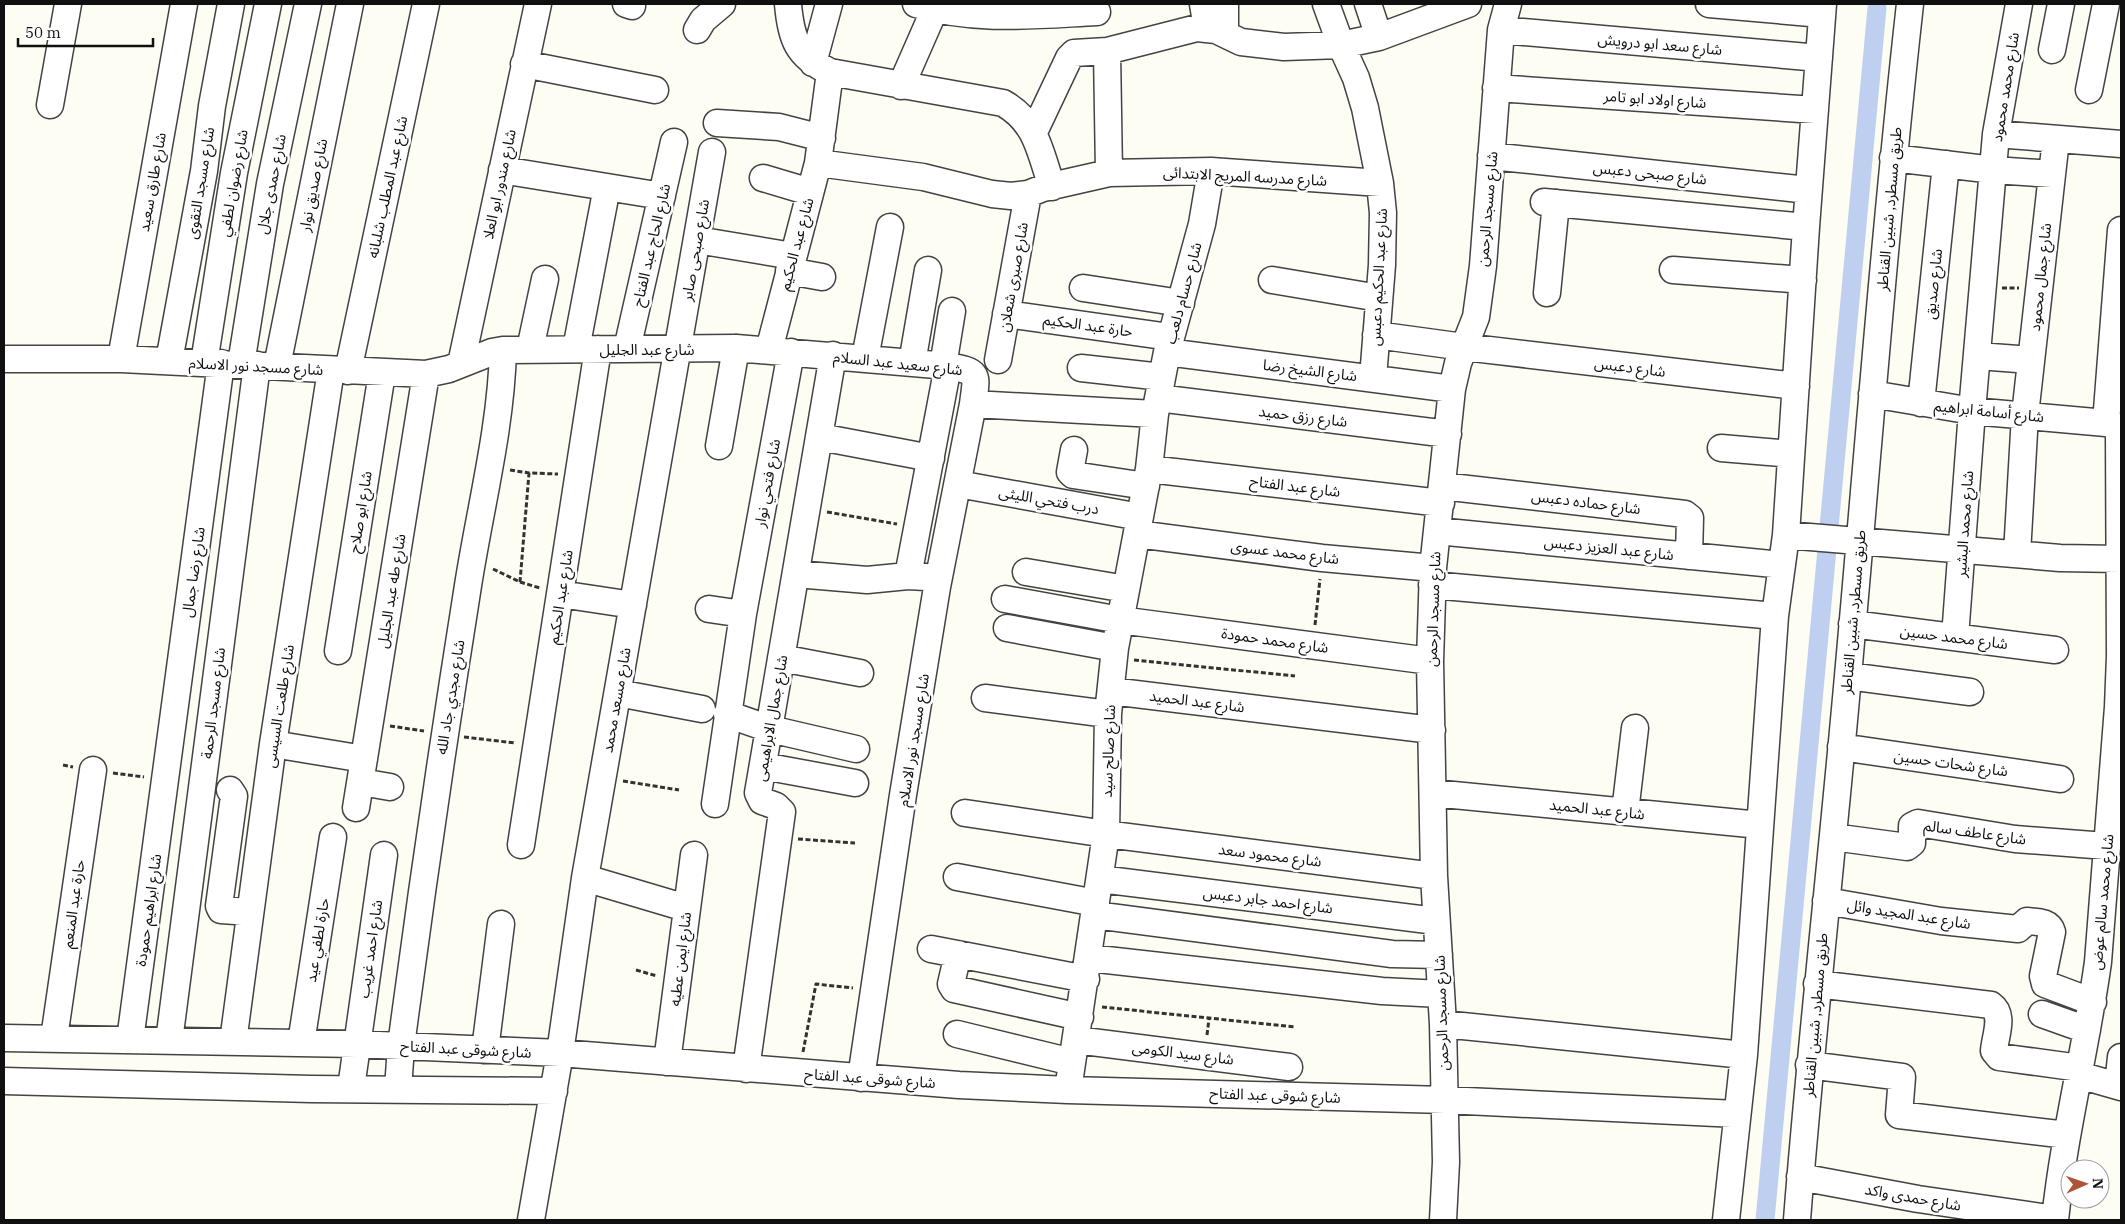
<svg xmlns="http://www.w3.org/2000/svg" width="2125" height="1224" viewBox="0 0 2125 1224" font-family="'IBM Plex Serif','Noto Sans Arabic',serif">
<rect width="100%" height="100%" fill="#fdfdf4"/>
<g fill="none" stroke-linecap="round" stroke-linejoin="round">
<path stroke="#bfcfef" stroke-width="19" d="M1765 1220 1877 8"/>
<g stroke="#434343" stroke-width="29">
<path id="minor" d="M626 4 632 6
M916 4C975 22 1036 15 1097 12
M1203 4 1207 28
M1326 4 1341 45 1356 78 1365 108 1380 183 1383 213 1382 265 1373 378
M1368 4 1379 37
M1709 4 1822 14
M697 30 703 20 722 4
M1501 30 1819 58
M1225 34V4
M2052 50 2061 4
M1107 51 1109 173
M813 63 829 4
M524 64 655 90
M830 72 1003 103C1037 122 1040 152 1052 187
M901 86 937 4
M1496 88 1815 110
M2089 90 2106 4
M50 105 68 4
M717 123 779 127 822 138
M1034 132 1069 58 1074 53 1107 51 1197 28 1216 30 1241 42 1284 47 1341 45 1379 37 1468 4
M1996 134 2121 144
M1491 156 1808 190
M1893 158 1994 170 2052 174
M818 163 923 177 992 194 1011 196 1028 194 1043 188 1109 173 1211 171 1380 183
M502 170 662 196
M763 178 810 192
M1544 202 1806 227
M697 240 793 256
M1673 270 1803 280
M789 271 822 277
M1272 280 1379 298
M1083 288 1181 303
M1547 293 1556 203
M1006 314 1170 337
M1376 335 1464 347 1796 386
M530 349 545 279
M576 349 607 187
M627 349 674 142
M769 350 818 163 830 72C797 56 791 39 788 4
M1167 352 1452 389
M1978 356 2031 360
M865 358 890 227
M4 359H121L426 374 449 369 492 352 503 350 736 348 948 366C980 372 977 373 973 404L937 587 903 795 861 1078
M121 359 184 4
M998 360 1028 194
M169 361 204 171 212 106 231 4
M204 363 234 173 268 4
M912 363 928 270
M241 364 270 184 308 4
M461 364 538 4
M277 366 350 4
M943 366 952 311
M1081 368 1162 377
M348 371 426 4
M1872 394 1972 411 2106 423
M1158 398 1448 434
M1921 403 1946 164
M973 404 1155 414
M820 437 931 458
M719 446 736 348
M1721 448 1791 454
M1074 450 1070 472 1073 475 1146 486
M1149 469 1441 503
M958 484 1140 517
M1442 486 1685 514 1690 518 1689 556
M1437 531 1782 565
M1137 534 1322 558 1433 568
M1786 535 2060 558 2119 559
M2017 554 2025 415 2056 139
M1026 572 1126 589
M796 574 867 580 908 576 926 577
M908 576 948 366
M1432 585 1775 616
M560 594 633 605
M1005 599 1120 620 1430 661
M709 609 743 614
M1852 624 2055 650
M1007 628 1115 648
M1955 637 1972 411 1996 134 2019 4
M338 651 382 373
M781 658 860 673
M1848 676 1970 692
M1111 691 1432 730
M618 693 702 709
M985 698 1108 714
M727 714 770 729 856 749
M273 744 364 759
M1841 747 2060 779
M763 766 855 783
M361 782 390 787
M230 790 234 796 219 906 221 910 250 912
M1433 793 1760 825
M715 804 743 614 791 352
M356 808 426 374
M1625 812 1635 728
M965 813 1106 834 1434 876
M1833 837 1907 847 1912 843V826L1918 823 2015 839 2106 846
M521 845 598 349
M957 877 1096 903
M585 878 686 908
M1100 879 1436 921
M1826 901 1941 921 2018 929 2027 921C2037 922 2049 921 2052 932L2043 976 2045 984 2093 1002
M1095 915 1392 954 1439 955
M931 949 1086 979
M958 954 951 984 954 989 1080 1017
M1089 958 1382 991 1441 994
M1817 984 1991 1005C2005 1015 1995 1036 1994 1051L1999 1057 2080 1068
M2042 1014 2087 1030
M1443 1024 1744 1055
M957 1034 1072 1062
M4 1038 356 1044 560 1053 959 1085 1068 1090 1445 1100 1737 1114
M54 1038 93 770
M130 1040 221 363
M1076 1040 1289 1067
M169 1041 257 365
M233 1042 273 744 331 370
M301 1043 333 837
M485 1050 501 924
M667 1062 694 855
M1809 1065 1902 1077 1899 1115 2067 1135
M746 1069 782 812 776 806 762 801 758 793 833 355
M2079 1075 2121 1087
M4 1081 311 1089 554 1091
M2118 1086 2121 1057
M351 1088 384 855
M398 1089 401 1046C421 894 443 743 467 592 479 512 501 431 503 350
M1068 1090 1106 834 1108 714 1115 648 1149 469 1155 414 1167 352 1202 224 1211 171
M1800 1177 1918 1199 2055 1219
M531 1220 560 1053 585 878 712 152
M1443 1220 1446 1162 1443 1024 1434 876 1430 661 1433 568 1452 389 1458 363 1476 317 1483 266 1501 30 1508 4
M1726 1220 1744 1055 1775 616 1786 535 1806 227 1823 4
M1797 1220C1811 1039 1832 858 1848 676 1868 452 1885 228 1910 4
M2055 1220C2064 1133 2086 1049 2098 962L2118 707 2120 656 2119 432 2112 424 2106 423 2121 230"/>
</g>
<path stroke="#323232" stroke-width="3" stroke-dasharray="5 2.5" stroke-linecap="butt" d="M2002 288H2019
M510 470 529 473 558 474
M827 512 897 524
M493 569 520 582 540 588
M520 582 529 473
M1315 625 1320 579
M1134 660 1295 676
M390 726 424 731
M464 737 515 743
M63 765 73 767
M113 773 144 777
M623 781 679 790
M798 839 855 843
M636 970 657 976
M1102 1007 1295 1027
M1207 1035 1209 1019
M803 1052 816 984 853 988"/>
<use href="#minor" stroke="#fff" stroke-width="26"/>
</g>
<g text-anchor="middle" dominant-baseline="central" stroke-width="5" stroke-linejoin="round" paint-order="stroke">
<g font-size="15" fill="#101010" stroke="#fff">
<text transform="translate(1660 44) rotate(5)">شارع سعد ابو درويش</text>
<text transform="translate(2005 87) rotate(-81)">شارع محمد محمود</text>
<text transform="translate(1655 99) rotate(4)">شارع اولاد ابو تامر</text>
<text transform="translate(1650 173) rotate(6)">شارع صبحى دعبس</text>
<text transform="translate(1245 176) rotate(3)">شارع مدرسه المريج الابتدائى</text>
<text transform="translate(152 182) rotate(-80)">شارع طارق سعيد</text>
<text transform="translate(200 183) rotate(-81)">شارع مسجد التقوى</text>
<text transform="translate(233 183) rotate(-80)">شارع رضوان لطفي</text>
<text transform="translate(271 184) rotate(-79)">شارع حمدى جلال</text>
<text transform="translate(499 184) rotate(-78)">شارع مندور ابو العلا</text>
<text transform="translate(313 185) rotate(-79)">شارع صديق نوار</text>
<text transform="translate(387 187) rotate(-78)">شارع عبد المطلب شلبانه</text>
<text transform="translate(1487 209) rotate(-85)">شارع مسجد الرحمن</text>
<text transform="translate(1889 209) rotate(-85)">طريق مسطرد, شبين القناطر</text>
<text transform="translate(796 244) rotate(-75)">شارع عبد الحكيم</text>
<text transform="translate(651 245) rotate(-77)">شارع الحاج عبد الفتاح</text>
<text transform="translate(695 250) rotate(-80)">شارع صبحى صابر</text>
<text transform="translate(1013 277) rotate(-80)">شارع صبرى شعلان</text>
<text transform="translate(1378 277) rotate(-87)">شارع عبد الحكيم دعبس</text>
<text transform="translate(2040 277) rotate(-84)">شارع جمال محمود</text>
<text transform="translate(1933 284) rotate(-84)">شارع صديق</text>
<text transform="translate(1183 293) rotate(-75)">شارع حسام دلعب</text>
<text transform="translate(1088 325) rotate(8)">حارة عبد الحكيم</text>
<text x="647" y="349">شارع عبد الجليل</text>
<text transform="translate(898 363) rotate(6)">شارع سعيد عبد السلام</text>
<text transform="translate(256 366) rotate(3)">شارع مسجد نور الاسلام</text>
<text transform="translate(1630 367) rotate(7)">شارع دعبس</text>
<text transform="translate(1310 370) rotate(7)">شارع الشيخ رضا</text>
<text transform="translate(1989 411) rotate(6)">شارع أسامة ابراهيم</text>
<text transform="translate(1303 416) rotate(7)">شارع رزق حميد</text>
<text transform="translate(767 483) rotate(-80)">شارع فتحي نوار</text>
<text transform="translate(1295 486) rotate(7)">شارع عبد الفتاح</text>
<text transform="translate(1049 500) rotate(10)">درب فتحي الليثى</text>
<text transform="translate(1586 502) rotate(7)">شارع حماده دعبس</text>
<text transform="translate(360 512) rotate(-81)">شارع ابو صلاح</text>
<text transform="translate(1964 524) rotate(-86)">شارع محمد البشير</text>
<text transform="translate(1609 548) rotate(6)">شارع عبد العزيز دعبس</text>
<text transform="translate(1285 552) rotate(7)">شارع محمد عسوى</text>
<text transform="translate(193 572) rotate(-82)">شارع رضا جمال</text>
<text transform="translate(391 591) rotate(-81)">شارع طه عبد الجليل</text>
<text transform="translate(560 597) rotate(-81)">شارع عبد الحكيم</text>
<text transform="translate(1433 609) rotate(-88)">شارع مسجد الرحمن</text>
<text transform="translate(1853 612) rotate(-85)">طريق مسطرد, شبين القناطر</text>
<text transform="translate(1954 637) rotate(7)">شارع محمد حسين</text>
<text transform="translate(1275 640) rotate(8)">شارع محمد حمودة</text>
<text transform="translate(450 697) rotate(-81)">شارع مجدي جاد الله</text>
<text transform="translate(616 700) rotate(-80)">شارع مسعد محمد</text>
<text transform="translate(1197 701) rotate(7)">شارع عبد الحميد</text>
<text transform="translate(213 703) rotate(-83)">شارع مسجد الرحمة</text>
<text transform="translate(279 706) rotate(-81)">شارع طلعت السيسى</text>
<text transform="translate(771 718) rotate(-80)">شارع جمال الابراهيمى</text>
<text transform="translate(913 740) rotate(-81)">شارع مسجد نور الاسلام</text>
<text transform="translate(1108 751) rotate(-88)">شارع صالح سيد</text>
<text transform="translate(1951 763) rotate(8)">شارع شحات حسين</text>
<text transform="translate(1597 809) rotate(6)">شارع عبد الحميد</text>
<text transform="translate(1975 832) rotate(8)">شارع عاطف سالم</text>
<text transform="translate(1270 855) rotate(7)">شارع محمود سعد</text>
<text transform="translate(1268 900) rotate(7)">شارع احمد جابر دعبس</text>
<text transform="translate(2102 902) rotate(-85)">شارع محمد سالم عوض</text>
<text transform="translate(73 904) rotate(-82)">حارة عبد المنعم</text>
<text transform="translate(148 910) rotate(-82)">شارع ابراهيم حمودة</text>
<text transform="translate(1909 914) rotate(9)">شارع عبد المجيد وائل</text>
<text transform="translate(317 940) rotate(-81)">حارة لطفي عيد</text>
<text transform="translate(370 949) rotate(-82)">شارع احمد غريب</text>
<text transform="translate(680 959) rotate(-83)">شارع ايمن عطيه</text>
<text transform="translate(1441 1013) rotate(-92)">شارع مسجد الرحمن</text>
<text transform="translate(1815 1015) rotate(-85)">طريق مسطرد, شبين القناطر</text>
<text transform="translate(466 1049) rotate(3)">شارع شوقى عبد الفتاح</text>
<text transform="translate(1183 1053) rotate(7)">شارع سيد الكومى</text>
<text transform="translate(870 1078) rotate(4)">شارع شوقى عبد الفتاح</text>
<text transform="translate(1275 1095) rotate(2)">شارع شوقى عبد الفتاح</text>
<text transform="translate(1913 1197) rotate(10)">شارع حمدى واكد</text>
</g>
</g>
<rect width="2125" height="1224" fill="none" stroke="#101010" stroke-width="10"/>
<g transform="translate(2085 1184) rotate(88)"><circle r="24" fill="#ffffff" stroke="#9f9f9f"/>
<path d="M0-4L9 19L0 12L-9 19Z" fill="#af5639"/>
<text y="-8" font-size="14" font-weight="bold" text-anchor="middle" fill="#101010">N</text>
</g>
<path d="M18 38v8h135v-8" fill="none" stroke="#101010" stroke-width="2.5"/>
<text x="25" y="38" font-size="15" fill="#101010" stroke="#ffffff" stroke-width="4" paint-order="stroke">50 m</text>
</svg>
